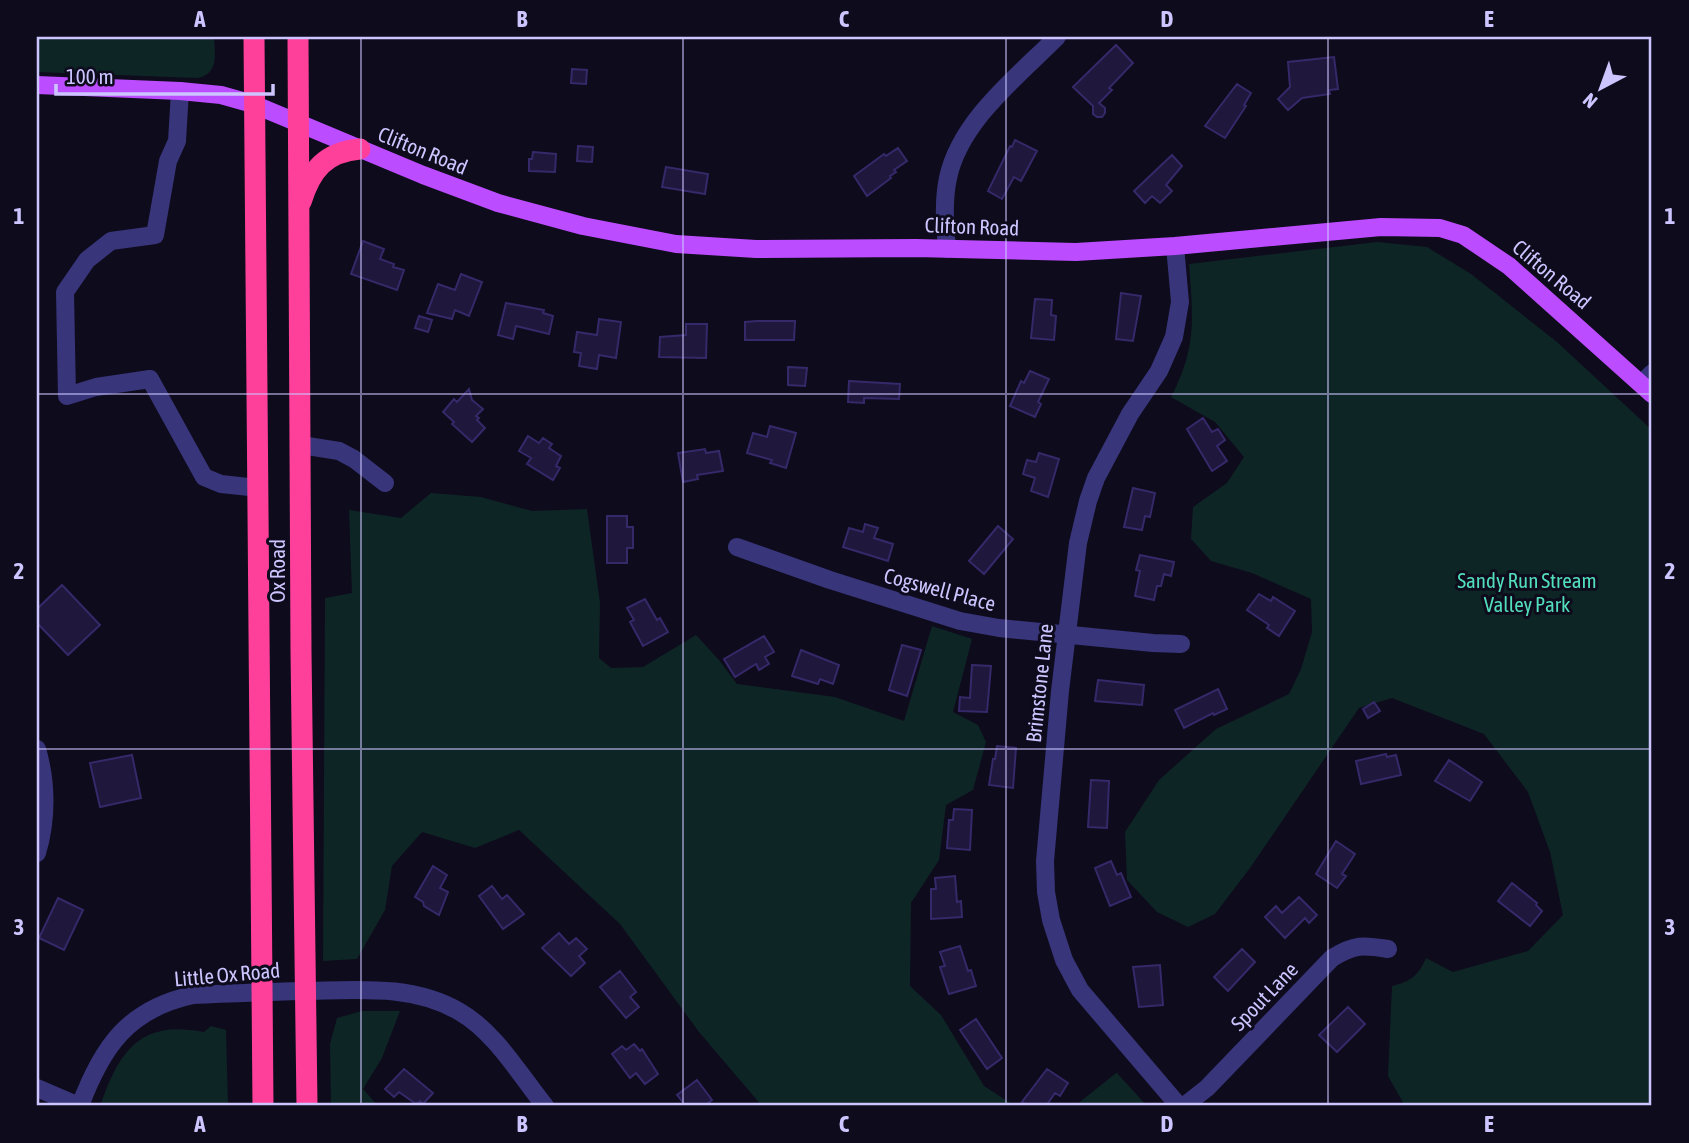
<svg xmlns="http://www.w3.org/2000/svg" width="1689" height="1143" viewBox="0 0 1689 1143" font-family="'Asap Condensed',sans-serif">
<rect width="100%" height="100%" fill="#0e0b1c"/>
<path fill="#0e2525" d="M37 37H214C215 54 219 74 197 78L37 72Z
M1377 242 1427 247 1471 274 1557 342 1652 430V1106H1405L1388 1076 1392 986C1410 982 1419 975 1426 958L1453 972 1528 951 1563 915 1550 852 1528 792 1484 734 1392 698 1359 708 1250 868 1215 914 1188 927 1157 912 1127 880 1125 832 1159 780 1216 729 1289 694 1301 669 1312 632 1311 599 1252 573 1211 561 1191 539 1193 507 1227 483 1244 457 1215 422 1171 397C1197 347 1193 318 1189 264Z
M431 493 481 497 532 511 587 509 600 603 599 658 611 668 643 667 696 635 719 660 737 684 835 697 904 721 932 626 972 639 953 712 978 725 986 742 973 790 946 805 939 860 911 903 910 986 941 1015 984 1086 1015 1106H762L699 1032 620 924 519 830 475 848 422 832 392 866 385 910 357 959 323 961 325 598 352 593 349 510 401 518Z
M362 1011H400L382 1058 363 1089 378 1106H331L330 1044 337 1018Z
M211 1026 226 1030 228 1106H100C119 1052 139 1019 204 1032Z
M1117 1073 1147 1106H1075L1116 1073Z"/>
<path fill="#1f173c" stroke="#352969" stroke-width="2" d="M1116 45 1133 63 1109 88 1112 90 1099 103 1105 108V113L1102 117H1097L1093 114V106L1073 87Z
M1334 57 1338 89 1329 90 1330 94 1302 98 1288 110 1278 99 1290 87 1288 62Z
M572 69 587 70 586 84 571 83Z
M1237 84 1251 93 1244 105 1246 106 1225 138 1205 126Z
M1015 140 1037 151 1021 181 1014 177 1002 199 988 191 1010 146 1012 147Z
M578 146 593 147 592 162 577 161Z
M898 148 907 161 894 170 896 172 890 176 891 178 867 196 854 176 884 154 886 156Z
M533 152 556 154 555 172 529 171V159H532Z
M1172 155 1182 166 1166 185 1172 191 1160 203 1152 196 1145 203 1134 191Z
M666 167 708 174 705 194 662 187Z
M363 241 384 249 380 259 394 264 393 267 404 270 397 290 351 274Z
M461 274 482 282 469 316 455 310 452 319 427 313 438 284 455 290Z
M1121 293 1141 296 1133 341 1116 339Z
M1035 299 1052 300 1051 315 1056 316 1054 340 1031 338Z
M506 303 544 310 543 313 553 316 549 334 516 326 513 339 498 335Z
M419 316 432 320 428 332 415 328Z
M599 319 621 322 616 358 599 355 597 369 579 366 581 353 574 352 577 332 597 335Z
M757 321H795L794 340H745V322Z
M686 324H707L706 358 659 357 660 337 686 335Z
M788 367 807 368 805 386 788 385Z
M1030 371 1049 379 1038 402 1041 404 1035 417 1010 406 1021 381 1024 383Z
M849 381 900 384 899 399 864 398V403L848 402Z
M469 389 472 400 483 409 476 416 479 418 477 420 485 428 472 442 452 424 454 422 443 412 454 399 457 402Z
M1203 418 1212 432 1218 429 1225 440 1217 446 1227 461 1212 471 1187 429Z
M770 426 796 433 786 468 770 463 772 460 747 453 753 433 767 437Z
M528 436 539 443 543 438 552 444 549 448 561 456 556 466 560 468 553 480 527 464 531 458 519 451Z
M705 449 706 453 719 451 723 471 697 475 698 479 683 482 678 453Z
M1039 453 1059 459 1048 497 1031 491 1035 478 1023 474 1027 460 1036 462Z
M1133 488 1155 493 1150 517 1145 516 1142 530 1124 527Z
M607 516H627V527H633V548H627V563H607Z
M865 524 878 528 874 538 893 544 888 561 843 547 849 528 863 532Z
M998 526 1013 539 984 574 969 561Z
M1140 555 1174 562 1171 576 1164 574 1161 586H1157L1154 600 1135 596 1140 571 1136 570Z
M62 585 100 625 68 655 37 623V609Z
M1259 594 1271 601 1273 597 1295 611 1279 636 1267 628 1269 625 1247 610Z
M645 599 657 620 660 618 668 632 643 646 630 622 634 620 627 608Z
M764 636 774 652 765 657 769 664 759 670 756 664 735 677 724 659Z
M902 645 921 650 907 696 889 690Z
M801 650 839 665 833 684 820 679 818 684 792 676Z
M972 665 991 666 987 712 959 711 960 697 970 698Z
M1098 680 1144 685 1142 705 1095 701Z
M1218 689 1227 709 1214 715 1213 713 1184 728 1175 710Z
M1374 702 1380 711 1368 718 1363 709Z
M997 746 1016 748 1013 788 989 785 993 759H995Z
M1386 754 1387 757 1396 755 1401 775 1361 784 1356 761Z
M132 755 141 798 100 807 90 763Z
M1449 760 1482 782 1470 801 1435 781Z
M1091 780 1109 781 1107 828 1088 827Z
M954 809 972 810 970 850 947 848 949 820H953Z
M1336 841 1355 854 1342 874 1346 876 1337 888 1316 874Z
M1111 861 1117 875 1121 873 1131 897 1110 906 1095 868Z
M433 866 447 875 440 888 448 892 439 915 424 906 423 902 415 897Z
M955 876 957 902 961 901 962 917 931 919V889H936L935 878Z
M1512 883 1537 903 1536 905 1542 911 1530 926 1498 901Z
M492 886 502 899 507 895 524 914 503 929 479 896Z
M1299 897 1317 915 1309 923 1305 918 1285 938 1265 917 1276 906 1282 913Z
M58 898 83 910 64 950 39 938Z
M559 933 569 944 576 938 587 949 579 956 585 963 571 976 542 948Z
M960 946 968 971 971 970 976 986 949 994 940 967 945 966 940 952Z
M1242 949 1255 962 1228 991 1214 977Z
M1160 965 1163 1005 1139 1007 1133 967Z
M620 971 636 992 630 997 639 1007 626 1018 600 987Z
M1348 1007 1365 1024 1337 1052 1319 1035Z
M976 1019 1002 1058 987 1069 960 1030Z
M634 1044 640 1051 642 1049 658 1074 645 1084 636 1073 630 1078 612 1054 622 1046 626 1050Z
M404 1069 433 1093 423 1104 420 1101 416 1104 399 1092 394 1097 385 1089Z
M1047 1069 1068 1083 1060 1096 1055 1093 1046 1106H1029L1022 1102Z
M697 1080 712 1100 704 1106H686L677 1095Z"/>
<g fill="none" stroke-linecap="round" stroke-linejoin="round">
<path stroke="#38357b" stroke-width="18" d="M180 91 177 141 168 161 155 235 111 241 87 260 65 292 67 396 96 387 150 379 204 477 221 484 258 488
M1175 246 1180 302 1174 337 1159 371 1130 414 1096 478 1088 501 1078 543 1060 691 1045 861 1046 892 1051 920 1064 960 1080 990 1179 1106
M947 249C945 225 943 201 948 178 960 121 1017 77 1057 37
M1641 384 1652 373
M301 445 339 451 354 459 385 483
M737 547 830 580 960 621 999 628 1153 643 1181 644
M37 749C47 783 47 820 37 853
M37 1088 79 1106
M80 1106C102 1047 128 1009 193 995 230 993 267 992 304 991 357 990 413 984 460 1012 495 1032 520 1075 545 1106
M1184 1106 1207 1088 1332 958C1355 944 1363 945 1388 949"/>
<path stroke="#bc4cff" stroke-width="18" d="M37 85 180 91 221 95 253 104 423 175 498 203 583 226 676 244 756 249 916 248 1076 252 1175 246 1381 227 1440 228 1463 235 1509 266 1652 394"/>
<path stroke="#ff409b" stroke-width="21" d="M254 37 263 1106
M298 37 301 652 307 1106
M301 202C311 169 326 152 360 149"/>
</g>
<path fill="none" stroke="#ccc5ff" stroke-width="2" stroke-opacity="0.55" d="M361 37V1106M683 37V1106M1006 37V1106M1328 37V1106M37 394H1652M37 749H1652"/>
<g text-anchor="middle" dominant-baseline="central" stroke-width="6" stroke-linejoin="round" paint-order="stroke">
<g font-size="21" fill="#ccc5ff" stroke="#0e0b1c">
<text transform="translate(423 150) rotate(22)">Clifton Road</text>
<text transform="translate(972 226) rotate(2)">Clifton Road</text>
<text transform="translate(1552 274) rotate(40)">Clifton Road</text>
<text transform="translate(277 571) rotate(-90)">Ox Road</text>
<text transform="translate(940 589) rotate(15)">Cogswell Place</text>
<text transform="translate(1039 683) rotate(-84)">Brimstone Lane</text>
<text transform="translate(227 974) rotate(-5)">Little Ox Road</text>
<text transform="translate(1264 996) rotate(-46)">Spout Lane</text>
</g>
<g font-size="21" fill="#52debb" stroke="#0e0b1c">
<text x="1527" y="580">Sandy Run Stream<tspan x="1527" dy="24">Valley Park</tspan></text>
</g>
</g>
<rect width="1689" height="1143" fill="none" stroke="#0e0b1c" stroke-width="77"/>
<g transform="translate(1601 88) rotate(221)" stroke="#0e0b1c" stroke-width="5" paint-order="stroke">
<path d="M0-5L12 26L0 18L-12 26Z" fill="#ccc5ff"/>
<text y="-10" font-size="19" font-weight="bold" text-anchor="middle" fill="#ccc5ff">N</text>
</g>
<path d="M56 84v10h217v-10" fill="none" stroke="#ccc5ff" stroke-width="3.5"/>
<text x="66" y="84" font-size="21" fill="#ccc5ff" stroke="#0e0b1c" stroke-width="5" paint-order="stroke">100 m</text>
<rect x="38" y="38" width="1612" height="1066" fill="none" stroke="#ccc5ff" stroke-width="2.5"/>
<g font-size="23" text-anchor="middle" font-weight="bold" fill="#ccc5ff">
<text x="200" y="27">A</text>
<text x="522" y="27">B</text>
<text x="844" y="27">C</text>
<text x="1167" y="27">D</text>
<text x="1489" y="27">E</text>
<text x="19" y="224">1</text>
<text x="1670" y="224">1</text>
<text x="19" y="579">2</text>
<text x="1670" y="579">2</text>
<text x="19" y="935">3</text>
<text x="1670" y="935">3</text>
<text x="200" y="1132">A</text>
<text x="522" y="1132">B</text>
<text x="844" y="1132">C</text>
<text x="1167" y="1132">D</text>
<text x="1489" y="1132">E</text>
</g>
</svg>
